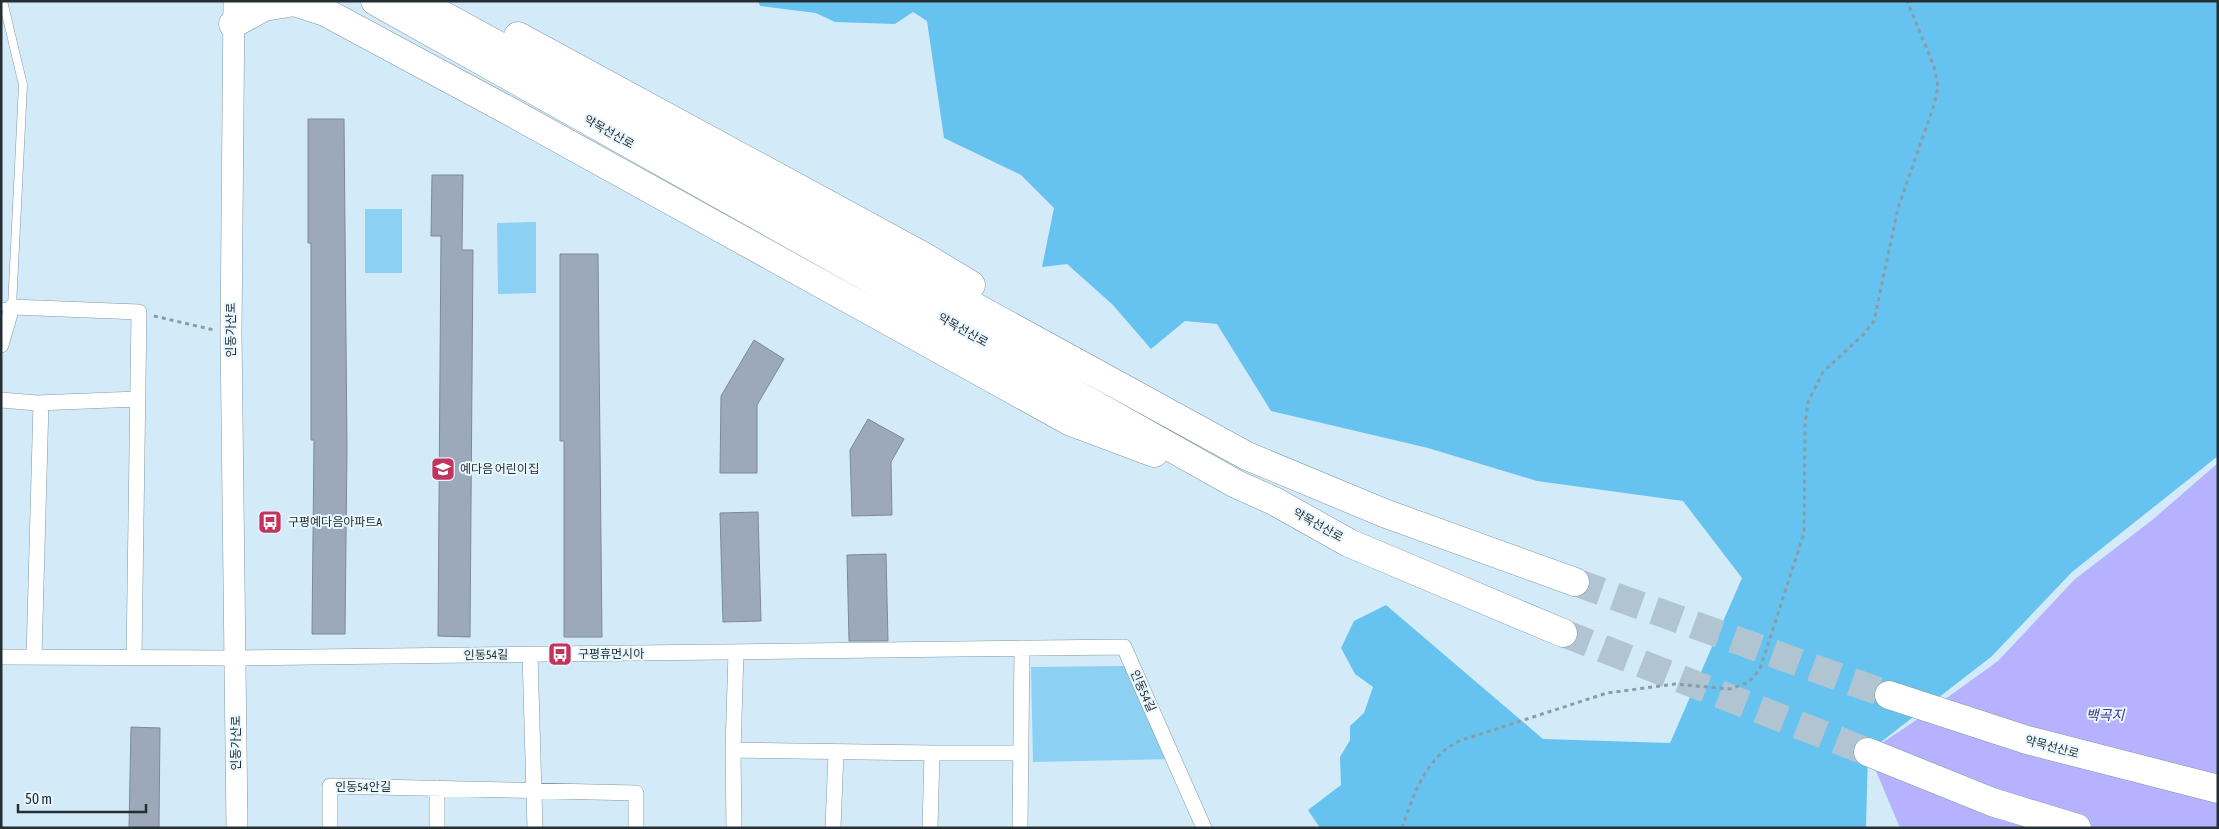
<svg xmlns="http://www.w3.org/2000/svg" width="2219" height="829" viewBox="0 0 2219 829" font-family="'Asap Condensed','Noto Sans KR',sans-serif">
<rect width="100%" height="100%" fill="#d3ebf8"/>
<path fill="#8cd1f3" d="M365 209H402V273H365Z
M536 222V293L498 294 497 223Z
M1124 666 1175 759 1033 762 1031 667Z"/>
<path fill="#66c3ef" d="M758 1H2218V456L2072 572 1991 657 1868 752 1866 828H1320L1308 810 1341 785 1340 757 1350 740V726L1364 713 1373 687 1355 674 1341 648 1354 621 1386 605 1543 739 1670 743 1742 578 1683 501 1537 481 1428 448 1271 411 1217 324 1185 321 1151 349 1113 305 1067 264 1042 267 1054 208 1021 175 944 138 927 21 913 12 895 24 835 22 816 13 760 6Z"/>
<path fill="#b6b2ff" d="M2218 463V828H1900L1868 752 1912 723 1998 661 2075 579 2151 521Z"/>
<path fill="#9ca9bb" stroke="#7d899b" d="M308 119H344L347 448 345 634H312L314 440H311V243H308Z
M432 175H463L462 250H473L470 637 438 636 441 236H431Z
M560 254H598L602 637H564V441H560Z
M754 340 784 359 757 405V473H720L721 396Z
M868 419 904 439 891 462 892 515 852 516 850 450Z
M758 512 761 621 723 622 720 513Z
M886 554 888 641H849L847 555Z
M131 727 160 728 159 828H129Z"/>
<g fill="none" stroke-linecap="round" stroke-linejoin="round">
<path stroke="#b0c5d1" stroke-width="28" stroke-dasharray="28 14" stroke-linecap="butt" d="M1575 582 1889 695
M1563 633 1868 752"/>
<g stroke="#8298a3" stroke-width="9">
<path id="lane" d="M1 307H12L23 85 3 1"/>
</g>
<g stroke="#8298a3" stroke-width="16">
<path id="street" d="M1 345 12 307 139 312 134 658
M1 400 37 403 137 399
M530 654 535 828
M1 657 235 658 1124 647 1204 828
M34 657 41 403
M733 750 932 753H1021
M437 788V828
M330 828V786L636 793V828
M734 828 733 750 736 652
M833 828 836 752
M930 828 932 753
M1020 828 1022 648"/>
</g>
<g stroke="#8298a3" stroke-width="22">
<path id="secondary" d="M234 1 231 334 237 828"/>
</g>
<g stroke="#8298a3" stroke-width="29">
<path id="highway" d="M375 1 1236 484 1274 501 1349 543 1563 633
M417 1 1247 456 1384 513 1575 582
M233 24 264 7 294 2 325 12 509 111 1071 422 1154 453
M518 36 923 256 971 285
M1889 695 2027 740 2218 789
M1868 752 1992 802 2077 828"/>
</g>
<path stroke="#8a9ca5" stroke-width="3" stroke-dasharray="4 4" stroke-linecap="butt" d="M154 316 214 330
M1402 828C1414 794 1425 758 1459 741L1607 693 1675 684 1730 689 1749 682 1760 669 1804 533 1805 424 1808 402 1823 372 1863 335 1874 321 1898 208 1934 105 1938 87 1934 66 1907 1"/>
<use href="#lane" stroke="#fff" stroke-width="8"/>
<use href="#street" stroke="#fff" stroke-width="15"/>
<use href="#secondary" stroke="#fff" stroke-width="21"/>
<use href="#highway" stroke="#fff" stroke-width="28"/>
</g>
<defs>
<g id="school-square" transform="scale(1.25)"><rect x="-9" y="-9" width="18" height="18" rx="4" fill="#c2335d" stroke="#e8f6fe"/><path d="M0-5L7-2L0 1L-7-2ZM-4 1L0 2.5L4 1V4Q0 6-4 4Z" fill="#fff"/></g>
<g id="bus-square" transform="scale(1.25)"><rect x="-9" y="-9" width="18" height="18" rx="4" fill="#c2335d" stroke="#e8f6fe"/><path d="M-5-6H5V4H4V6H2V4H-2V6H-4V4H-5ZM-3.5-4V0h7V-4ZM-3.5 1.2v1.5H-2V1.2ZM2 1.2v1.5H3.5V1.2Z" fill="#fff"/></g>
</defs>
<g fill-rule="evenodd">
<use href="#school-square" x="443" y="469"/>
<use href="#bus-square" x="270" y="522"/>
<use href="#bus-square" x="560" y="654"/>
</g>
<g text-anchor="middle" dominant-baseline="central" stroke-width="4" stroke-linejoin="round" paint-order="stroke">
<g font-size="12" fill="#252e33" stroke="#e8f6fe">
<text transform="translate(609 132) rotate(29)">약목선산로</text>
<text transform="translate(231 330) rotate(-90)">인동가산로</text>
<text transform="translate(963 330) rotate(29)">약목선산로</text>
<text transform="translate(1318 525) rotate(29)">약목선산로</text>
<text transform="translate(486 655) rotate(-1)">인동54길</text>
<text transform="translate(1143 691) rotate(66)">인동54길</text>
<text transform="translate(236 743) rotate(-90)">인동가산로</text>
<text transform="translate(2052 747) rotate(15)">약목선산로</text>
<text x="363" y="787">인동54안길</text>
</g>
<g font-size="12" fill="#252e33" stroke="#e8f6fe" text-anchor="start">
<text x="460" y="469">예다음 어린이집</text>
<text x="288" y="522">구평예다음아파트A</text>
<text x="578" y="654">구평휴먼시아</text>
</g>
<g font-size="14" font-style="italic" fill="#44358c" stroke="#e8f6fe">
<text x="2105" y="715">백곡지</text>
</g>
</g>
<rect width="2219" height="829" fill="none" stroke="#252e33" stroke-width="5"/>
<path d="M18 804v8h128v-8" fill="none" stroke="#252e33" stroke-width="2.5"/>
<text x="25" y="804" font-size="15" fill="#252e33" stroke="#e8f6fe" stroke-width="4" paint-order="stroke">50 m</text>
</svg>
